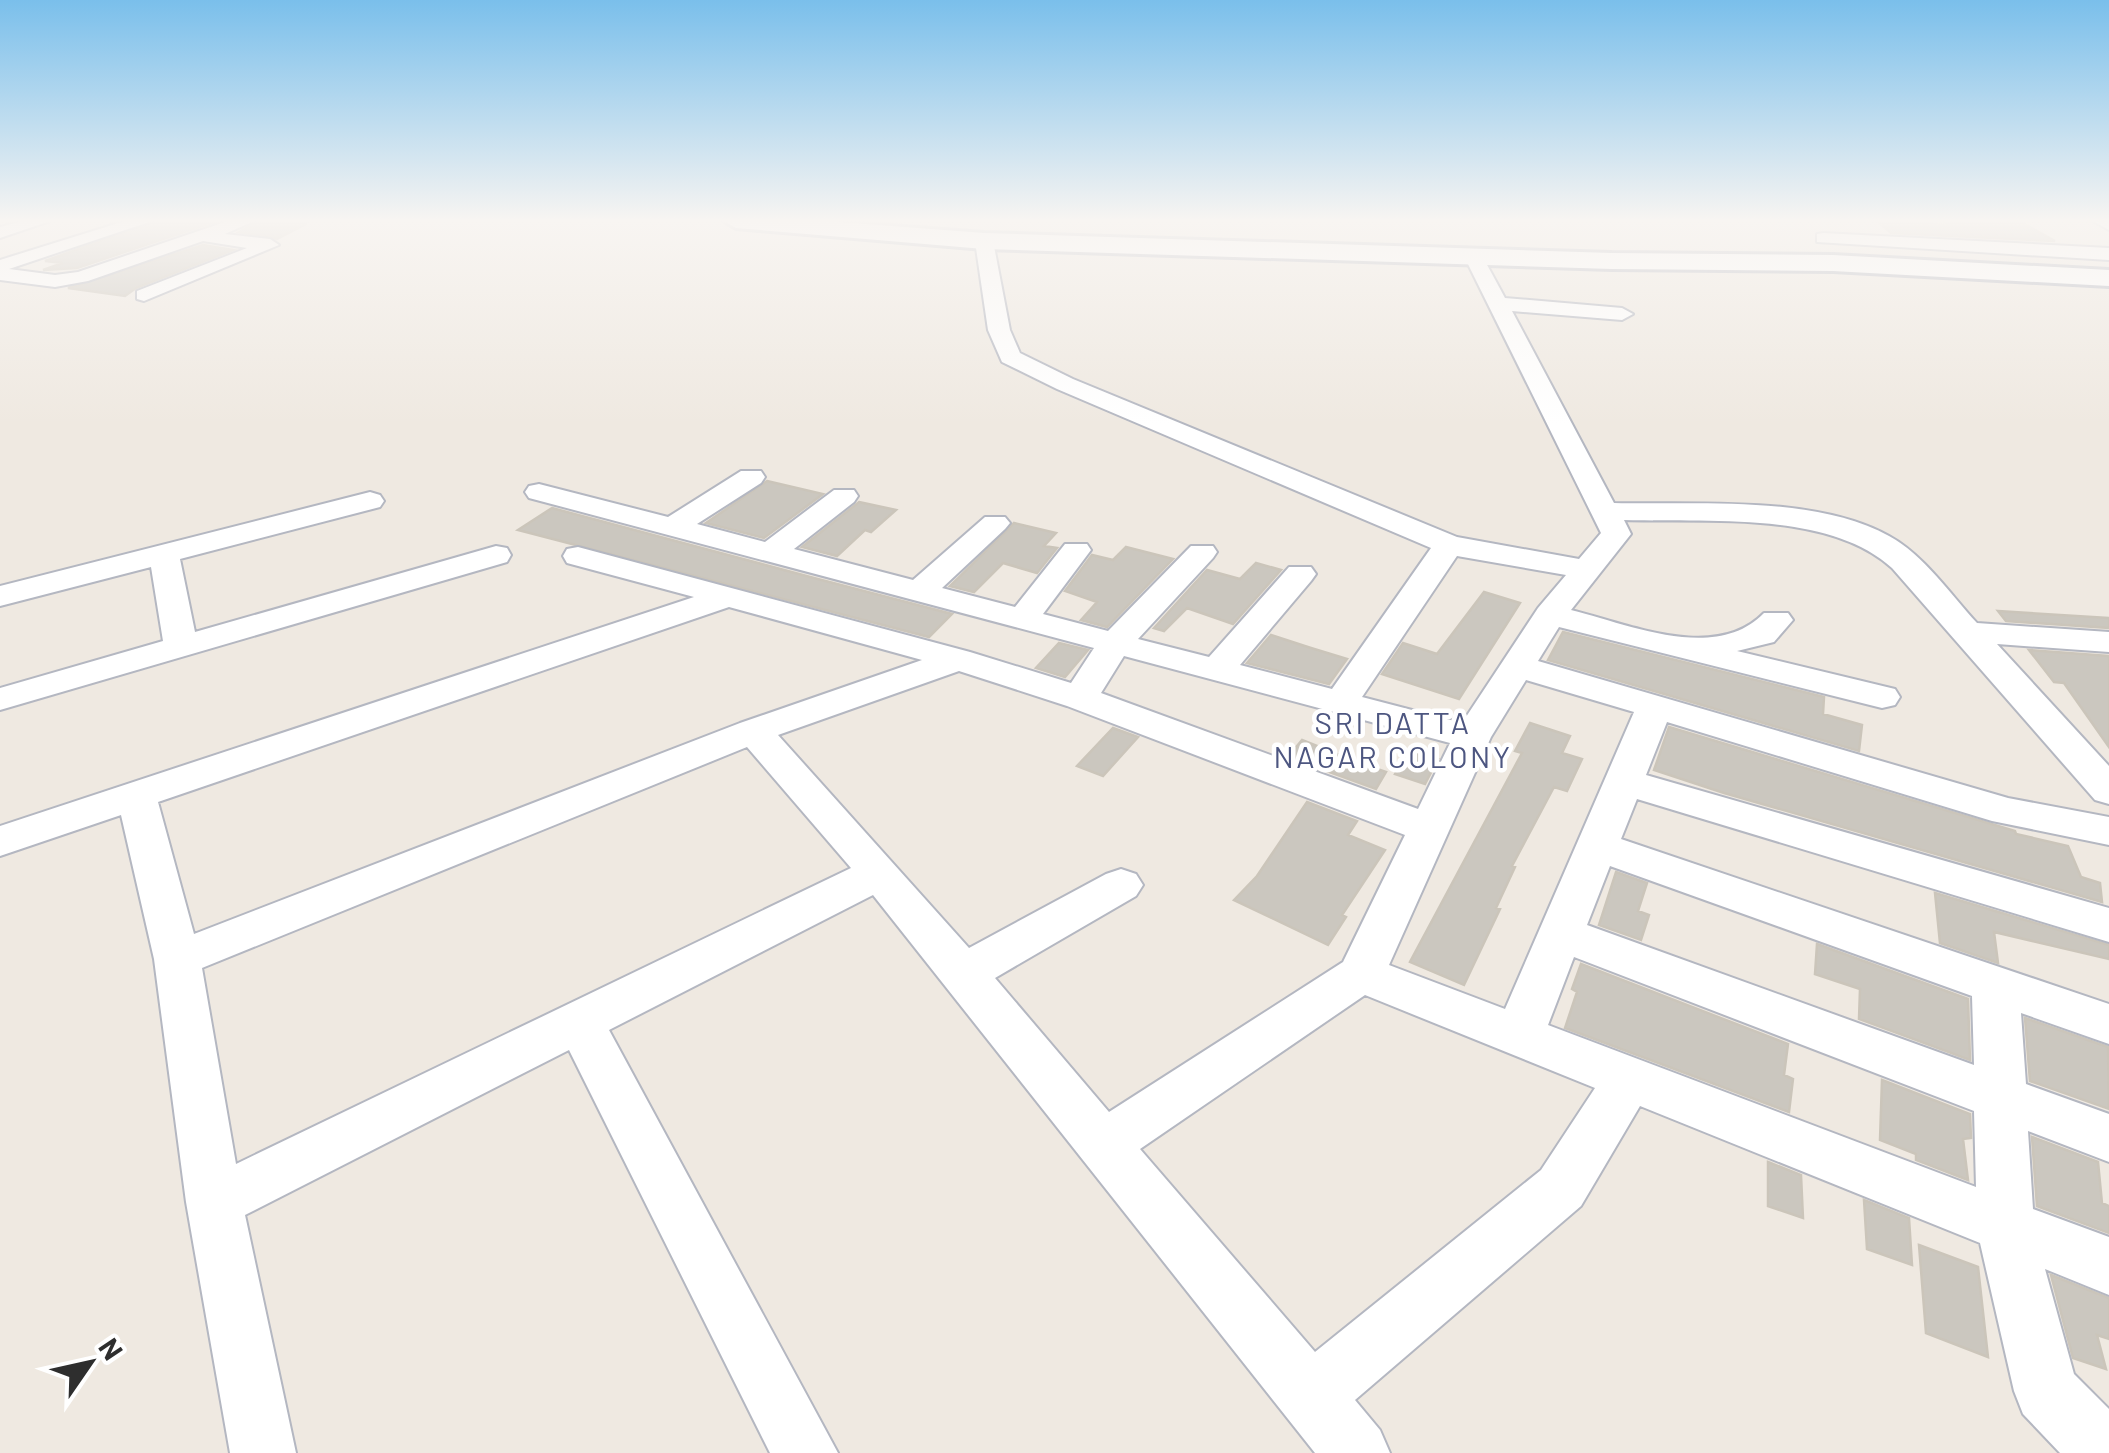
<svg xmlns="http://www.w3.org/2000/svg" width="2109" height="1453" viewBox="0 0 2109 1453" font-family="Barlow,sans-serif">
<rect width="100%" height="100%" fill="#efe9e1"/>
<path fill="#cbc7bf" stroke="#cbc5ba" stroke-width="2.5" d="M156 221H217L77 268 43 270 63 263 45 261Z
M257 221H305L306 224 277 239 239 232Z
M1877 221 1949 225 1945 222 1990 224 1992 221H2019L2055 241 1891 233Z
M203 245 233 250 136 288 125 296 68 288Z
M767 481 823 494 764 538 706 523Z
M859 502 896 510 871 532 865 530 837 556 802 547Z
M552 508 814 578 952 614 929 637 518 530Z
M1014 523 1056 533 1044 546 1057 548 1037 573 1003 563 974 592 950 586Z
M1126 547 1173 559 1107 627 1081 620 1097 602 1065 591 1092 555 1113 560Z
M1256 563 1281 570 1233 624 1187 608 1164 631 1154 628 1207 570 1240 579Z
M1484 592 1520 603 1459 699 1382 674 1403 643 1437 654Z
M1998 611 2109 618V628L2006 621Z
M1563 632 1824 697 1823 714 1862 725 1859 751 1548 660Z
M1271 635 1311 648 1347 659 1329 684 1247 663Z
M1059 643 1088 650 1065 677 1036 668Z
M2029 650 2109 656V747L2064 683 2054 682Z
M1530 723 1570 736 1562 753 1582 759 1567 791 1554 787 1512 866 1515 867 1496 908 1500 909 1464 985 1410 962 1522 753 1515 751Z
M1669 727 2015 831 2016 834 2068 846 2081 877 2100 883 2102 902 1724 793 1654 770Z
M1113 728 1138 737 1103 776 1077 766Z
M1302 740 1357 762 1386 772 1376 789 1288 757Z
M1409 749 1438 759 1425 784 1395 774Z
M1307 802 1357 821 1348 835 1385 850 1342 915 1346 917 1328 945 1234 900 1257 876Z
M1616 872 1647 883 1638 911 1649 915 1641 940 1599 925Z
M1935 893 2109 945V959L1994 932 1998 963 1940 943Z
M1817 944 1968 999 1970 1060 1859 1019 1860 989 1815 974Z
M1581 964 1788 1044 1784 1075 1793 1079 1789 1112 1565 1028 1577 992 1572 989Z
M2025 1018 2108 1047 2109 1109 2030 1081Z
M1882 1080 1970 1114 1971 1138 1963 1139 1968 1180 1916 1160V1154L1880 1140Z
M2032 1137 2098 1162 2102 1203 2109 1206V1233L2037 1206Z
M1768 1162 1801 1175 1803 1218 1768 1206Z
M1864 1200 1909 1218 1912 1265 1867 1249Z
M1919 1245 1978 1267 1988 1357 1926 1333Z
M2051 1275 2109 1298V1339L2097 1335 2106 1369 2073 1358Z"/>
<g fill="none" stroke-linecap="round" stroke-linejoin="round">
<g stroke="#b4b7c1" stroke-width="4">
<path id="street" d="M23 221H50L0 238V227Z
M125 221H152L9 269 55 275 78 272 228 221H254L225 234 270 239 279 245 144 301 137 299V291L247 248 203 241 88 281 55 287 0 280V260Z
M2093 221H2109V230Z
M1823 233 2109 248V260L1817 242V234Z
M984 236 993 241 1010 330 1020 353 1073 379 1457 537 1579 559 1601 533 1463 254 1465 250H1479L1505 298 1622 308 1633 314 1622 320 1512 311 1614 503C1696 505 1816 495 1889 536 1924 555 1950 594 1977 623L2109 632V652L1997 644 2109 766V804L2095 800 1892 568C1828 510 1706 523 1624 520L1631 534 1571 610C1628 624 1716 663 1764 613H1788L1793 620 1774 642 1737 651 1895 689 1900 697 1895 705 1882 708 1559 627 1538 661 2008 798 2109 817V845L1992 821 1667 722 1646 775 2109 908V942L1637 799 1621 839 2109 1004V1044L2021 1013 2026 1084 2109 1114V1162L2028 1131 2033 1209 2109 1237V1295L2045 1269 2074 1374 2109 1409V1453H2060L2023 1414 2014 1391 1980 1243 1640 1106 1581 1206 1355 1400 1380 1430 1390 1453H1315L873 895 609 1030 838 1453H770L569 1050 245 1215 296 1453H230L186 1202 154 959 121 815 0 856V826L694 597 567 563 563 556 567 549 578 547 970 652 1071 683 1094 648 529 498 525 492 529 486 539 484 668 517 741 471H761L765 477 761 483 697 524 765 542 834 490H854L858 496 854 502 794 549 913 580 985 517H1005L1010 523 1005 529 942 588 1015 607 1065 544H1087L1091 550 1043 614 1108 631 1191 546H1213L1217 552 1213 558 1138 639 1209 657 1289 567H1311L1316 574 1311 581 1240 665 1332 689 1431 548 1057 389 1002 362 988 330 975 241ZM1457 556 1566 575 1538 608 1462 723 1362 697ZM729 607 922 660 740 723 194 934 158 802ZM1124 656 1450 743 1418 809 1101 693ZM959 671 1067 706 1405 835 1343 962 1109 1112 995 978 1136 896 1143 885 1136 874 1121 869 1106 874 969 948 778 735ZM1526 680 1634 712 1505 1009 1389 965 1491 737ZM747 747 851 868 236 1164 202 968ZM1610 866 1972 996 1974 1065 1587 925ZM1574 957 1974 1111 1976 1187 1548 1025ZM1365 995 1595 1088 1541 1170 1315 1352 1140 1149Z
M370 492 380 495 384 501 380 507 180 559 195 632 496 546 507 548 511 555 507 562 0 710V688L163 641 151 567 0 606V586Z"/>
</g>
<g stroke="#b4b7c1" stroke-width="6">
<path id="secondary" d="M724 221H826L984 233 1612 253 1833 255 2109 270V286L1833 271 1612 269 984 249 736 228Z"/>
</g>
<use href="#street" fill="#fff" fill-rule="evenodd"/>
<use href="#secondary" fill="#fff" fill-rule="evenodd"/>
</g>
<linearGradient id="sky" x2="0" y2="1"><stop stop-color="#7abfeb"/><stop offset="0.52" stop-color="#f8f5f2"/><stop offset="1" stop-color="#f8f5f2" stop-opacity="0"/></linearGradient>
<rect width="2109" height="424" fill="url(#sky)"/>
<g text-anchor="middle" dominant-baseline="central" stroke-width="9" stroke-linejoin="round" paint-order="stroke">
<g font-size="30" letter-spacing="2.5" fill="#4d5680" stroke="#fff">
<text x="1393" y="722">SRI DATTA<tspan x="1393" dy="34">NAGAR COLONY</tspan></text>
</g>
</g>
<g transform="translate(90 1363) rotate(56)" stroke="#ffffff" stroke-width="8" paint-order="stroke">
<path d="M0-8L18 38L0 25L-18 38Z" fill="#2e2e2e"/>
<text y="-15" font-size="28" font-weight="bold" text-anchor="middle" fill="#2e2e2e">N</text>
</g>
</svg>
